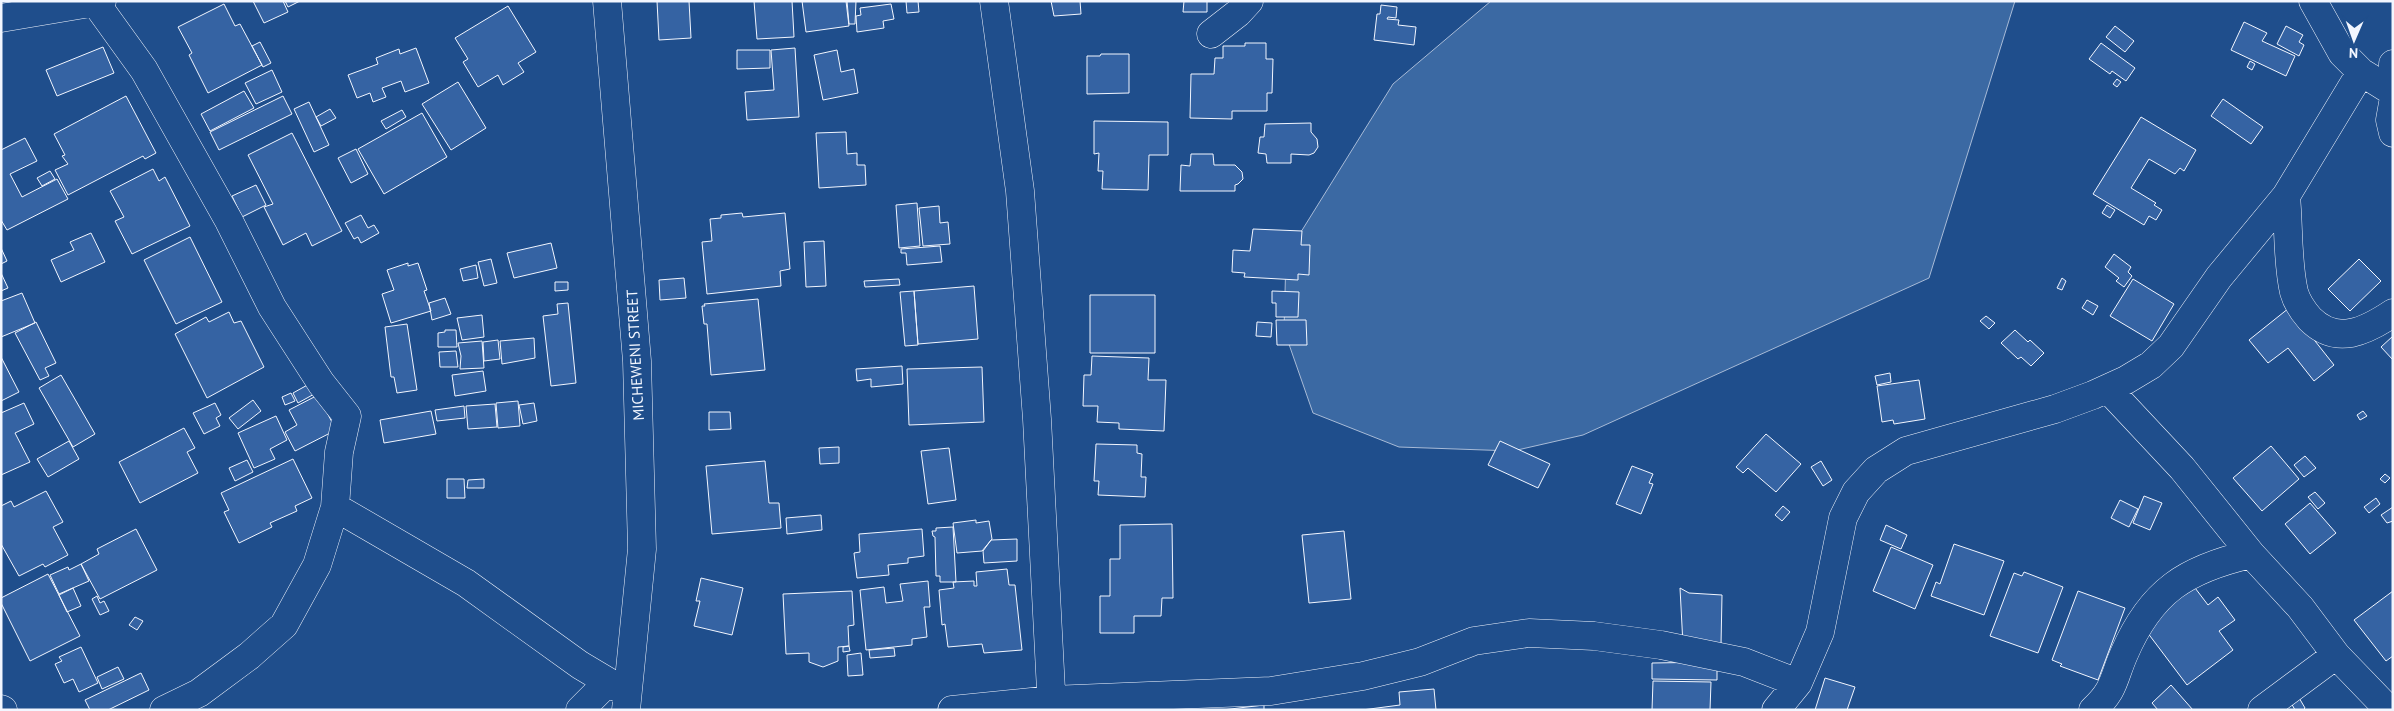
<svg xmlns="http://www.w3.org/2000/svg" width="2394" height="711" viewBox="0 0 2394 711" font-family="'PT Sans',sans-serif">
<rect width="100%" height="100%" fill="#1f4e8c"/>
<path fill="#3b69a3" stroke="#a8bbd7" d="M1491 1H2015L1929 278 1583 435 1513 451 1399 447 1313 413 1284 330 1286 256 1393 84Z"/>
<path fill="#3563a3" stroke="#f2f6ff" d="M253 1H283L288 12 264 23Z
M285 1H300L288 7Z
M657 1H689L691 38 659 40Z
M754 1H792L794 37 757 39Z
M802 1H846L849 26 806 32Z
M847 1H856L855 24H849Z
M906 1H918L919 12 907 13Z
M1051 1H1080L1081 14 1054 16Z
M1184 1H1207V12H1183Z
M224 4 235 26 240 24 262 65 208 93 189 55 192 53 178 27Z
M891 4 894 19 883 21 884 28 857 32 856 16 861 15 860 8Z
M1381 5 1397 7 1396 18 1388 17 1387 19 1399 20 1398 25 1416 27 1414 45 1374 40 1377 14H1380Z
M508 6 536 52 518 63 524 72 503 85 498 75 478 87 463 62 468 59 455 38Z
M2244 22 2267 33 2262 41 2295 56 2286 76 2231 50Z
M2115 26 2134 41 2125 52 2106 37Z
M2286 26 2303 35 2299 42 2304 45 2299 56 2277 44Z
M260 42 271 63 263 67 252 46Z
M1245 43H1266V59H1273L1272 93H1267V111H1232V119L1190 118 1191 74H1214L1215 58H1223V46H1245Z
M2101 43 2135 68 2126 81 2112 71 2110 74 2089 59Z
M103 47 114 73 57 96 46 70Z
M416 48 429 83 405 92 401 81 382 88 386 97 373 102 370 93 357 98 348 75 378 64 376 58 399 49 400 54Z
M795 48 799 117 747 120 745 92 774 90 771 50Z
M737 50H770V68L737 69Z
M837 50 841 72 854 69 858 93 823 100 814 55Z
M1101 54H1129V93L1087 94V56H1100Z
M2250 61 2255 64 2252 70 2247 67Z
M272 70 282 92 256 104 245 83Z
M2117 79 2121 82 2117 87 2113 84Z
M458 82 486 128 451 150 422 104Z
M244 91 254 108 210 131 201 114Z
M126 96 156 153 145 159 143 156 68 195 55 170 68 164 62 156 65 155 54 134Z
M283 96 292 114 219 150 210 132Z
M2223 99 2263 127 2251 144 2211 116Z
M309 102 329 145 314 152 294 109Z
M330 109 336 118 321 126 316 117Z
M402 110 406 117 386 129 381 121Z
M422 113 447 157 384 194 358 149Z
M2141 117 2196 150 2184 171 2180 168 2175 174 2149 159 2131 188 2156 203 2154 205 2162 210 2156 220 2149 216 2144 225 2093 194Z
M1094 121 1168 122V155H1149L1148 190 1102 189 1103 171H1098L1099 153 1094 154Z
M1311 123V132L1317 139 1318 147 1314 153 1309 155 1291 154V163H1267L1266 154 1258 153 1260 137H1264L1265 124Z
M846 132 847 154 857 153V165H865L866 185 819 188 816 133Z
M292 133 342 231 312 246 306 233 283 245 264 207 273 204 248 155Z
M25 138 37 161 10 174 22 197 57 179 68 199 7 230 1 220V150Z
M356 149 368 174 351 183 338 158Z
M1191 154H1213L1214 165H1235L1242 172 1243 179 1238 184 1235 185V191H1180L1181 165 1190 166Z
M153 169 159 181 165 177 190 226 132 254 115 221 124 217 110 191Z
M50 171 55 179 42 186 37 178Z
M256 185 266 205 242 217 232 196Z
M917 203 920 246 899 248 896 205Z
M2107 205 2115 210 2110 218 2102 213Z
M939 206 940 223 948 222 950 244 923 246 919 208Z
M742 213 743 217 785 213 790 269 780 271 781 286 707 294 702 242 712 241 710 219 721 218V215Z
M361 215 368 228 374 225 379 233 361 243 358 237 354 239 345 223Z
M1253 229 1302 231 1301 245H1310L1309 275 1298 274V280L1244 277 1245 273 1232 272 1233 250 1250 251Z
M91 233 105 262 61 282 51 260 74 250 70 242Z
M190 237 222 302 176 324 144 260Z
M824 241 826 286 806 287 804 242Z
M551 243 557 268 514 278 507 253Z
M940 246 942 262 907 265 906 253H901V249Z
M1 248 7 261 1 264Z
M2114 254 2131 267 2128 272 2132 276 2124 287 2116 281 2119 278 2105 267Z
M491 259 497 283 484 286 478 262Z
M2359 259 2381 281 2350 311 2328 289Z
M408 263V266L418 263 427 290 424 291 431 311 391 323 382 294 394 290 387 270Z
M476 265 478 278 463 281 460 269Z
M1 273 8 288 1 291Z
M684 278 686 298 660 300 659 280Z
M2062 278 2066 281 2062 290 2057 288Z
M899 279 900 285 865 287 864 281Z
M2133 279 2174 304 2152 341 2110 316Z
M555 282H568V290L555 291Z
M974 286 978 339 918 344 914 291Z
M914 291 918 345 905 346 900 292Z
M1272 291 1299 292 1298 317H1276V303H1272Z
M22 293 35 323 1 337V301Z
M1090 295H1155V353H1090Z
M445 298 451 314 432 320 429 303Z
M758 299 765 370 711 375 707 324H704L702 306H705L704 304Z
M2087 300 2098 306 2093 315 2082 308Z
M568 303 576 383 551 386 543 316 558 314 557 304Z
M2289 308 2334 365 2314 381 2288 348 2268 363 2249 340Z
M229 312 234 323 241 321 264 367 207 398 175 334 206 317 209 322Z
M482 315 484 337 462 340 457 318Z
M1986 316 1995 323 1989 329 1980 321Z
M1276 320H1306L1307 345H1277Z
M36 322 56 363 45 368 49 376 40 380 15 333Z
M1257 322 1272 323 1271 337 1256 336Z
M407 324 417 390 397 393 394 377H391L385 327Z
M445 330H456L457 347H438V333L445 332Z
M2015 330 2028 342 2030 340 2044 353 2031 366 2021 357 2018 359 2001 343Z
M2393 336V360L2381 347Z
M534 338 535 358 502 364 500 341Z
M498 340 500 359 484 361 483 342Z
M482 341 484 368 460 369 461 356 458 343Z
M456 351 458 367H440L439 352Z
M1092 356 1149 358 1148 380H1166L1164 431 1119 429V423L1097 422 1098 406H1083L1084 375H1091Z
M1 357 19 392 1 401Z
M902 366 903 384 871 387V379L857 381 856 369Z
M982 367 984 422 909 425 907 369Z
M483 371 486 391 455 396 452 375Z
M1890 373 1891 382 1877 385 1875 376Z
M61 375 95 434 73 447 39 388Z
M1919 380 1925 419 1894 424 1893 420 1882 422 1877 386Z
M311 383 316 393 298 403 293 393Z
M291 393 295 401 285 405 282 397Z
M318 395 336 430 295 451 285 432 297 425 289 410Z
M253 400 261 411 238 429 229 418Z
M518 401 520 426 498 428 496 403Z
M24 403 34 424 15 433 30 462 1 475V413Z
M215 403 221 415 216 418 220 426 204 434 193 413Z
M534 403 537 421 523 424 519 405Z
M495 404 497 427 468 429 466 406Z
M464 406 465 418 437 421 435 410Z
M431 411 436 434 384 443 380 420Z
M2363 411 2367 416 2360 420 2357 415Z
M709 412H730L731 429 709 430Z
M276 416 287 440 270 449 275 459 254 468 238 433Z
M184 428 195 448 187 452 198 473 140 503 119 462Z
M1766 434 1801 464 1776 492 1748 468 1743 473 1736 467Z
M69 441 79 459 48 477 37 459Z
M1500 441 1550 464 1538 488 1488 465Z
M1096 444 1137 445V453L1142 454 1141 477H1146L1145 497 1098 495 1099 481H1094Z
M2271 446 2299 479 2262 511 2233 478Z
M839 447V463L820 464 819 448Z
M949 448 956 500 928 504 921 451Z
M2305 456 2316 468 2304 477 2294 465Z
M293 459 312 498 295 506 297 511 270 523 272 527 239 543 224 512 229 510 221 493Z
M247 460 253 472 235 481 229 468Z
M765 461 769 503H779L781 528 712 534 706 466Z
M1821 461 1832 480 1823 486 1811 467Z
M1632 466 1653 474 1649 483 1653 484 1641 514 1616 504Z
M2385 474 2390 478 2385 483 2380 479Z
M447 479H464L465 498H447Z
M484 479V488H467L468 480Z
M46 491 63 522 53 527 68 555 45 567 43 564 19 576 1 544V506L11 501 14 507Z
M2315 492 2325 503 2318 509 2308 497Z
M2144 496 2162 503 2150 530 2133 523Z
M2376 498 2380 504 2369 513 2364 507Z
M2120 500 2138 509 2129 527 2111 518Z
M2310 503 2336 533 2310 554 2285 524Z
M1783 506 1790 512 1782 521 1775 515Z
M2393 507V521L2387 523 2381 515Z
M821 515 822 530 787 534 786 518Z
M976 520V523L989 521 992 539 982 551 957 553 953 523Z
M1172 524 1173 598H1162L1161 616H1134V633H1100V596H1110V559H1120V525Z
M1886 525 1907 535 1901 549 1880 540Z
M953 527 956 582H940V576H936L935 537 933 536 932 531H936V528Z
M136 529 157 570 100 599 81 564 99 554 97 549Z
M922 529 924 556 908 558V563L888 565 889 575 857 578 854 553 860 552 859 534Z
M1344 531 1351 599 1309 603 1302 535Z
M1017 539V561L984 563 983 551 991 540Z
M1954 544 2004 561 1984 615 1931 596 1936 582 1940 584Z
M1891 547 1933 565 1915 609 1873 591Z
M81 564 89 581 59 594 50 575 68 567 69 570Z
M1007 569 1009 585H1015L1022 650 984 653 982 644 948 647 945 624 942 625 939 590 954 588 953 582 974 581V586H977L976 572Z
M2024 572 2063 587 2038 653 1990 636 2014 573 2022 576Z
M48 574 80 636 30 661 1 603V598Z
M701 578 743 588 732 635 694 626 700 601H696Z
M2189 580 2208 605 2218 597 2235 620 2219 631 2233 650 2187 685 2144 628Z
M928 581 930 607H924L927 637 912 639V645L866 650 860 590 884 587 886 603 903 601 900 584Z
M73 588 81 606 67 612 59 595Z
M1680 588 1689 593 1722 595 1721 645H1683Z
M852 591 854 625 848 626 849 646 838 647V661L823 667 809 662V653L786 654 783 594Z
M2078 591 2125 608 2098 680 2060 666 2062 664 2052 660Z
M2393 591V656L2386 661 2354 620Z
M97 596 100 603 104 601 109 611 100 615 92 599Z
M135 617 143 621 137 630 129 625Z
M849 646 850 651 843 652V647Z
M81 647 98 683 79 692 73 679 64 683 55 664 62 661 59 657Z
M894 648 895 656 870 658 869 650Z
M861 653 863 675 848 676 847 655Z
M1717 662V680L1652 679V663Z
M118 667 124 679 102 689 97 677Z
M141 673 149 690 108 710H90L85 700Z
M1825 678 1855 687 1847 710H1815Z
M1653 681 1711 682 1710 710H1652Z
M2171 685 2193 710H2158L2152 703Z
M1434 689 1436 710H1362L1400 705 1399 692Z
M2298 696 2305 708 2303 710H2295L2290 701Z
M1264 705V710H1222Z"/>
<g fill="none" stroke-linecap="round" stroke-linejoin="round">
<g stroke="#f2f6ff" stroke-width="29">
<path id="minor" d="M607 1 637 361 642 549 626 710
M994 1 1020 191 1037 419 1052 710
M2313 1 2342 53 2361 72 2393 92
M95 2 144 70 229 221 272 307 321 383 347 416 339 452 335 507 317 565 284 625 249 656 199 693 164 710
M1 18 102 1
M1211 34 1238 13 1249 1
M2393 64V68
M2393 103 2390 120 2393 133
M2286 196C2289 227 2287 262 2294 292 2297 303 2303 311 2310 319 2337 346 2366 331 2393 313
M2108 389 2182 468 2251 554 2300 607 2336 655 2389 710
M335 507 466 583 580 665 627 693
M1 709 3 710
M580 710 608 682
M952 710 1051 700 1271 691 1363 676 1420 662 1474 641 1529 633 1594 636 1661 645 1744 662 1798 683
M1776 710 1798 683 1820 632 1843 518 1856 492 1876 470 1906 451 2055 409 2093 395 2126 380 2151 365 2171 346 2219 277 2286 196 2361 72
M2093 710C2115 690 2113 679 2124 654 2151 591 2186 569 2251 554
M2262 710 2336 655"/>
</g>
<use href="#minor" stroke="#1f4e8c" stroke-width="28"/>
</g>
<g text-anchor="middle" dominant-baseline="central" stroke-width="4" stroke-linejoin="round" paint-order="stroke">
<g font-size="15" fill="#f2f6ff" stroke="#1f4e8c">
<text transform="translate(635 355) rotate(-93)">MICHEWENI STREET</text>
</g>
</g>
<rect width="2394" height="711" fill="none" stroke="#f2f6ff" stroke-width="5"/>
<g transform="translate(2354 40) rotate(182)" stroke="#1f4e8c" stroke-width="4" paint-order="stroke">
<path d="M0-4L9 19L0 12L-9 19Z" fill="#f2f6ff"/>
<text y="-8" font-size="14" font-weight="bold" text-anchor="middle" fill="#f2f6ff">N</text>
</g>
</svg>
